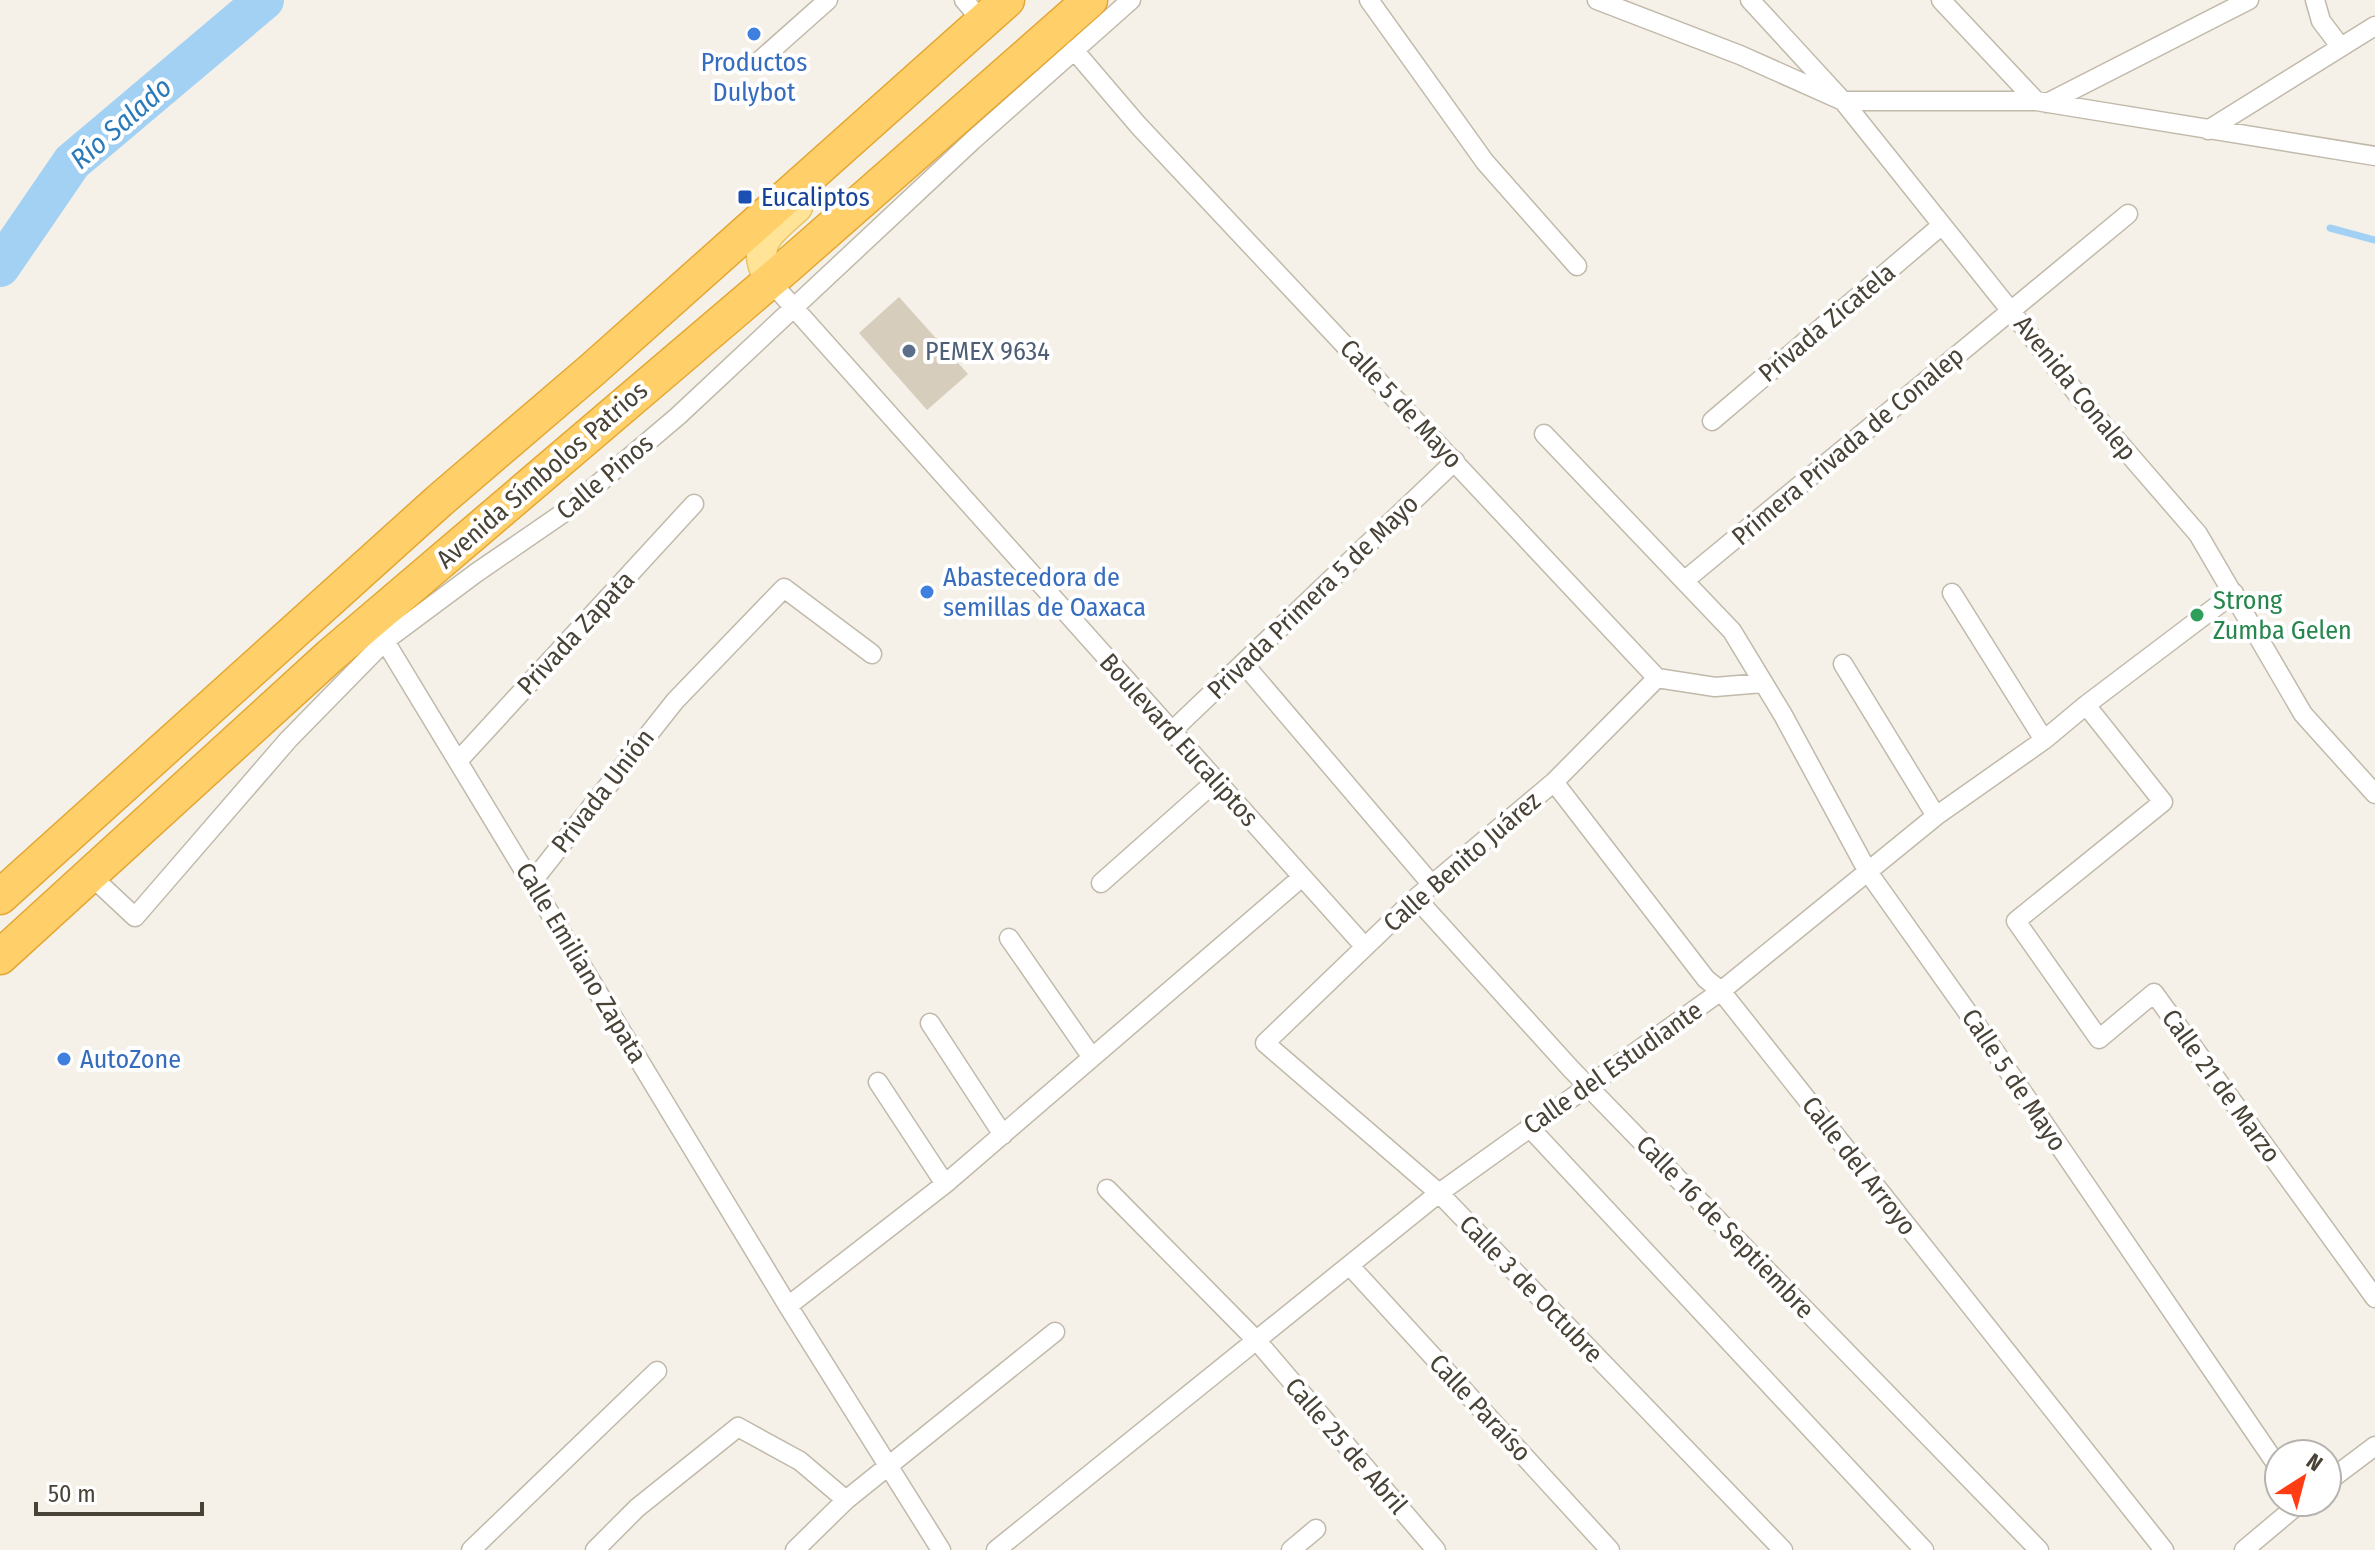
<svg xmlns="http://www.w3.org/2000/svg" width="2375" height="1550" viewBox="0 0 2375 1550" font-family="'Fira Sans Condensed',sans-serif">
<rect width="100%" height="100%" fill="#f5f1e8"/>
<g fill="none" stroke-linecap="round" stroke-linejoin="round">
<path stroke="#a3d1f4" stroke-width="7" d="M2330 228 2375 240"/>
<path stroke="#a3d1f4" stroke-width="40" d="M0 267 72 162 264 0"/>
</g>
<path fill="#d7cdbd" d="M899 297 968 374 927 410 859 333Z"/>
<g fill="none" stroke-linecap="round" stroke-linejoin="round">
<g stroke="#c1b9aa" stroke-width="21">
<path id="street" d="M964 0 982 21
M1369 0 1485 162 1577 266
M1597 0 1740 55 1843 101H2036L2375 156
M1750 0 1843 101 2082 400 2198 534 2303 714 2375 794
M1941 0 2036 101
M2315 0 2321 21 2340 46
M1074 50 1138 125 1657 678 1715 687 1763 683
M756 64 828 0
M2047 103 2249 0
M2208 130 2375 26
M770 281 1365 947
M1712 421 1942 225
M1544 434 1732 631 1783 715 1868 872 1983 1034 2279 1468
M1684 581 2128 214
M1952 593 2044 740
M380 633 788 1306 941 1550
M1244 664 1433 886
M1843 664 1936 816
M1657 678 1554 782 1416 898 1265 1043 1439 1193 1783 1550
M2086 705 2163 802 2016 921 2099 1039 2154 993 2375 1298
M1172 731 1455 461
M458 761 694 504
M1554 782 1706 979 1721 991 2164 1550
M89 874 135 917 288 740 386 640 476 573 566 511 678 416 972 141 1131 0
M532 882 675 701 784 588 872 654
M1101 883 1216 781
M1416 898 1571 1069 2039 1550
M1009 938 1091 1056
M930 1023 1003 1135
M878 1082 945 1184
M1529 1127 1924 1550
M1107 1189 1257 1341 1436 1550
M1350 1266 1610 1550
M788 1306 945 1184 1302 877
M2327 1482 2375 1446
M471 1550 657 1371
M595 1550 637 1508 738 1427 800 1461 846 1500
M795 1550 846 1500 1055 1332
M996 1550 1439 1193 1721 991 1936 816 2044 740 2086 705 2234 593
M1291 1550 1316 1529
M2244 1550 2301 1502"/>
</g>
<g stroke="#e9c362" stroke-width="33">
<path id="primary" d="M770 281C750 241 768 234 797 207"/>
</g>
<g stroke="#e4a733" stroke-width="37">
<path id="highway" d="M0 897 439 501 592 370 1007 0
M0 957 331 655 784 269 1090 0"/>
</g>
<use href="#street" stroke="#fff" stroke-width="18"/>
<use href="#primary" stroke="#ffe497" stroke-width="30"/>
<use href="#highway" stroke="#ffd069" stroke-width="34"/>
</g>
<g fill="#3f7fe0" stroke="#fff" stroke-width="3">
<circle cx="754" cy="34" r="8"/>
<circle cx="927" cy="592" r="8"/>
<circle cx="64" cy="1059" r="8"/>
</g>
<rect fill="#1a4fb4" stroke="#fff" stroke-width="3" x="737" y="189" width="16" height="16" rx="4"/>
<circle fill="#5c6f8a" stroke="#fff" stroke-width="3" cx="909" cy="351" r="8"/>
<circle fill="#2e9e5b" stroke="#fff" stroke-width="3" cx="2197" cy="615" r="8"/>
<g text-anchor="middle" dominant-baseline="central" stroke-width="8" stroke-linejoin="round" paint-order="stroke">
<g font-size="26" fill="#366cbe" stroke="#fff" text-anchor="start">
<text x="754" y="62" text-anchor="middle">Productos<tspan x="754" dy="30">Dulybot</tspan></text>
<text x="943" y="577">Abastecedora de<tspan x="943" dy="30">semillas de Oaxaca</tspan></text>
<text x="80" y="1059">AutoZone</text>
</g>
<g font-size="26" fill="#164399" stroke="#fff" text-anchor="start">
<text x="761" y="197">Eucaliptos</text>
</g>
<g font-size="26" fill="#494236" stroke="#fff">
<text transform="translate(1827 323) rotate(-40)">Privada Zicatela</text>
<text transform="translate(2075 388) rotate(51)">Avenida Conalep</text>
<text transform="translate(1401 404) rotate(47)">Calle 5 de Mayo</text>
<text transform="translate(1848 446) rotate(-40)">Primera Privada de Conalep</text>
<text transform="translate(542 475) rotate(-41)">Avenida Símbolos Patrios</text>
<text transform="translate(605 477) rotate(-40)">Calle Pinos</text>
<text transform="translate(1313 597) rotate(-44)">Privada Primera 5 de Mayo</text>
<text transform="translate(576 633) rotate(-47)">Privada Zapata</text>
<text transform="translate(1179 740) rotate(48)">Boulevard Eucaliptos</text>
<text transform="translate(603 791) rotate(-52)">Privada Unión</text>
<text transform="translate(1462 862) rotate(-41)">Calle Benito Juárez</text>
<text transform="translate(581 963) rotate(59)">Calle Emiliano Zapata</text>
<text transform="translate(1613 1068) rotate(-35)">Calle del Estudiante</text>
<text transform="translate(2014 1080) rotate(56)">Calle 5 de Mayo</text>
<text transform="translate(2221 1086) rotate(54)">Calle 21 de Marzo</text>
<text transform="translate(1859 1166) rotate(52)">Calle del Arroyo</text>
<text transform="translate(1725 1227) rotate(46)">Calle 16 de Septiembre</text>
<text transform="translate(1531 1289) rotate(46)">Calle 3 de Octubre</text>
<text transform="translate(1480 1408) rotate(47)">Calle Paraíso</text>
<text transform="translate(1346 1446) rotate(49)">Calle 25 de Abril</text>
</g>
<g font-size="26" fill="#4e5e75" stroke="#fff" text-anchor="start">
<text x="925" y="351">PEMEX 9634</text>
</g>
<g font-size="26" fill="#27864d" stroke="#fff" text-anchor="start">
<text x="2213" y="600">Strong<tspan x="2213" dy="30">Zumba Gelen</tspan></text>
</g>
<g font-size="28" font-style="italic" fill="#2a7aba" stroke="#fff">
<text transform="translate(121 123) rotate(-41)">Río Salado</text>
</g>
</g>
<g transform="translate(2303 1478) rotate(36)"><circle r="38" fill="#ffffff" stroke="#b6b3af" stroke-width="2"/>
<path d="M0-6L14 30L0 20L-14 30Z" fill="#ff3d15"/>
<text y="-12" font-size="22" font-weight="bold" text-anchor="middle" fill="#494236">N</text>
</g>
<path d="M36 1502v12h166v-12" fill="none" stroke="#494236" stroke-width="4"/>
<text x="48" y="1502" font-size="24" fill="#494236" stroke="#ffffff" stroke-width="6" paint-order="stroke">50 m</text>
</svg>
